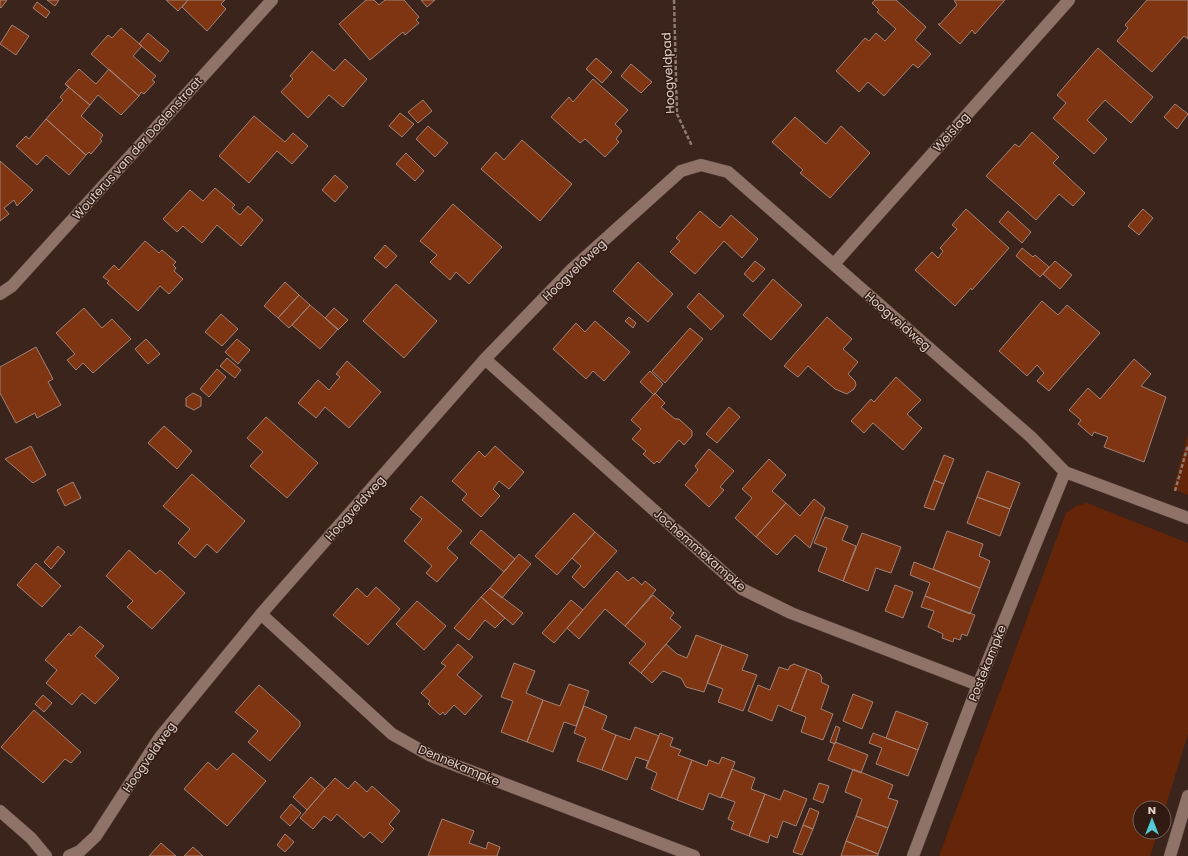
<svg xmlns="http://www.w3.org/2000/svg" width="1188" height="856" viewBox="0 0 1188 856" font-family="Poppins,sans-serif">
<rect width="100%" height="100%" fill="#3b241b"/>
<path fill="#642508" d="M1188 434V495L1173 489Z
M1087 503 1188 543V734L1164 812V808H1140V832H1158L1150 856H939L1066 513 1076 506Z"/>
<path fill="#7f3412" stroke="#a08378" d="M0 0H7L1 8 0 7Z
M47 0H59L55 6Z
M166 0H188L178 11Z
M188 0H225L221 4 226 9 207 31 182 7Z
M366 0H374L379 5 385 0H404L419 17 416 20 419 23 405 35 403 32 370 60 339 24Z
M421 0H435L427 7Z
M875 0H896L926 27 915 40 931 54 918 68 913 64 884 96 868 82 859 92 836 71 865 38 869 41 876 33 885 41 896 29 877 12 879 10 872 3Z
M954 0H1005L975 34 972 30 960 44 938 24H940L957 5Z
M1147 0H1188V39L1184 36 1152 72 1117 41 1128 28 1125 25Z
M37 2 50 12 46 18 33 8Z
M12 25 29 36 16 55 0 44Z
M121 28 142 46 133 56 156 76 152 80 155 82 144 94 141 92 139 96 91 54 108 35 112 38Z
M148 33 169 51 160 62 139 44Z
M1098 48 1153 97 1131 123 1105 100 1087 120 1107 139 1094 154 1053 118 1066 103 1057 95Z
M312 51 334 71 345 59 367 79 343 107 329 95 308 118 281 92 293 79 290 76Z
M596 58 612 72 602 83 586 69Z
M631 64 652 82 641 93 621 76Z
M79 69 96 84 109 69 139 96 121 115 98 95 90 105 65 84Z
M593 79 628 110 615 124 622 131 616 139 619 142 605 157 585 139 580 143 551 117 569 97 573 102Z
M65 84 90 105 81 116 103 135 100 139 102 141 91 154 89 152 86 155 46 119 63 100 60 97 69 87Z
M423 100 432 111 418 123 408 112Z
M1175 104 1188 114 1177 129 1164 117Z
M400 113 414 124 402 137 389 126Z
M254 116 285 142 293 133 308 146 292 164 277 151 249 183 219 156Z
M795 117 826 144 841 126 870 153 830 198 800 173 803 170 772 142Z
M46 119 86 155 69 175 46 155 37 165 16 146 26 136 29 139Z
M428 126 448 143 435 157 416 139Z
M1032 132 1059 157 1053 163 1085 193 1073 206 1059 194 1036 220 986 176 1015 144 1019 147Z
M522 140 572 184 540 221 481 169 496 152 504 160Z
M406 153 424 171 415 181 396 164Z
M0 161 33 190 17 206 14 200 4 208 9 214 0 221Z
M335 175 348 187 335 202 322 190Z
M215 188 235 205 232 208 240 215 248 206 263 220 241 246 217 225 202 243 183 226 177 232 163 219 190 190 203 201Z
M453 204 502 247 469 284 456 272 450 280 430 262 437 255 420 241Z
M966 209 1009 248 972 290 971 288 955 306 915 270 932 252 938 258 943 251 940 248 957 229 952 225Z
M1143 209 1153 218 1139 235 1128 226Z
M700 211 720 228 731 215 758 239 742 258 724 241 695 274 670 252 680 241 676 238Z
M1008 211 1031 232 1022 243 999 222Z
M145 241 159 253 162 250 176 262 173 265 176 268 174 271 183 279 169 294 160 286 138 311 107 283 109 281 103 277 114 265 119 270Z
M385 245 397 256 386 268 374 258Z
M1022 248 1033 257 1035 255 1049 267 1040 277 1016 256Z
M755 261 765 269 753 282 744 274Z
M1055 261 1072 275 1060 289 1043 274Z
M638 262 673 294 648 322 613 291Z
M773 279 802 305 771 340 743 315Z
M285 282 299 295 278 318 264 306Z
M396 284 437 321 404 358 363 321Z
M699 293 724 316 711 330 687 307Z
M299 295 310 305 289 328 278 318Z
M1042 301 1058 315 1067 305 1100 333 1049 391 1037 381 1044 373 1037 365 1027 376 999 351Z
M310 305 338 329 320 349 292 325Z
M84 308 102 328 112 319 131 339 93 373 83 363 76 370 67 360 75 354 56 333Z
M334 308 348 320 338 330 325 318Z
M221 314 238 329 222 346 205 332Z
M629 317 636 323 633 328 625 321Z
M827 317 852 339 843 349 858 362 848 374 855 381 856 385 854 389 847 394 835 389 808 366 798 377 784 366Z
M595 321 630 352 604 381 593 371 586 379 553 349 576 323 585 332Z
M690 328 703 339 665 383 652 371Z
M146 339 160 354 148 364 135 349Z
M237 339 250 350 238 364 225 352Z
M36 347 53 379 48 382 61 405 37 418 35 413 16 423 0 393V367Z
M227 358 241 370 235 378 220 366Z
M1134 359 1151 374 1141 386 1166 397 1144 462 1104 447 1108 437 1094 432 1092 436 1078 424 1081 420 1069 410 1088 388 1100 399Z
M347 361 381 392 349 428 325 407 316 418 298 403 318 380 329 390 340 377 336 374Z
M217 369 226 377 209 397 200 389Z
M650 371 663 384 654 395 640 382Z
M896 377 921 400 907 414 922 428 903 450 873 423 864 433 851 421 871 399 874 402Z
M193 393 201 397V406L194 410 186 406V398Z
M655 393 665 403 661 407 675 419H679L692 431V436L684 445 679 440 659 463 657 461 654 464 643 454 646 451 632 439 641 429 631 420Z
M729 407 740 417 717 443 706 434Z
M266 417 318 463 287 498 250 466 263 452 247 438Z
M164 426 192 451 177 469 148 443Z
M31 446 46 475 33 483 5 459Z
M495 446 524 472 509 489 499 481 493 489 500 496 481 517 462 500 467 494 452 481 479 451 485 457Z
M709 449 734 471 720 487 724 490 709 507 685 485 698 470 695 466Z
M944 455 954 459 944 484 934 480Z
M769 459 786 475 772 491 786 503 756 537 735 518 752 498 742 489Z
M987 471 1020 483 1010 509 977 497Z
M192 474 245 521 217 553 207 544 195 558 178 543 190 529 163 506Z
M934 480 944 484 934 510 924 507Z
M73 482 81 498 65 506 57 490Z
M421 496 462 531 447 548 458 558 437 582 426 573 432 566 404 541 422 519 410 509Z
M977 497 1010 509 1000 536 967 523Z
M814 499 825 508 810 548 795 535 777 555 756 537 786 503 800 516Z
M574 513 595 532 557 575 535 556Z
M825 517 848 526 842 540 856 546 843 581 818 571 827 548 814 543Z
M481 530 515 559 504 572 470 543Z
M947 531 983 544 979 556 990 561 980 588 933 569Z
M595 532 617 551 584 588 572 577 581 566 572 558Z
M862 533 901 547 891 573 876 568 868 591 843 581Z
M58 546 65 552 51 569 44 562Z
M129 550 156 574 160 570 185 593 152 629 127 607 133 601 106 576Z
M519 554 531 564 502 598 490 588Z
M914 562 980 588 970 614 925 596 930 583 910 575Z
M36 563 61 586 42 607 17 585Z
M617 571 628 581 633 577 642 585 645 581 656 590 625 626 605 609 579 639 567 628Z
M895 585 913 592 903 618 885 611Z
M376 587 400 609 368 645 333 615 357 588 367 597Z
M490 588 523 613 513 625 481 597Z
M653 595 674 613 670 618 681 627 641 673 629 663 646 644 625 626Z
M925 596 975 615 967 636 962 634 960 640 954 638 953 642 942 638 943 634 928 627 934 611 921 607Z
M481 597 505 618 495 628 485 620 469 640 454 628Z
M571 600 583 610 554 643 542 633Z
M417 601 446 626 424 650 396 624Z
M80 626 104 646 95 656 119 678 95 704 82 693 72 705 46 683 57 670 45 660 69 633 71 636Z
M696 635 722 645 704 692 686 687 681 678 663 671 652 683 641 673 666 644 677 654 687 658Z
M458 644 473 657 457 675 482 696 465 715 454 705 445 715 443 712 440 715 428 704 430 701 421 693 446 666 441 663Z
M722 645 748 655 742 670 757 675 743 711 718 702 723 689 707 683Z
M514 663 535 671 526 693 543 700 527 742 501 732 513 701 501 697Z
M794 664 807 669 791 711 778 705 772 721 748 711 758 685 770 690 779 667 788 670 790 666Z
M807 669 820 674 822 678 821 682 829 686 821 709 833 714 823 740 801 732 806 717 791 711Z
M569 684 589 691 576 726 564 722 553 752 527 742 543 700 560 706Z
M259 685 300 722V726L270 761 248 742 258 731 235 712Z
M853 694 873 702 862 729 843 721Z
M43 695 52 703 44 712 35 704Z
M584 706 607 716 602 729 616 735 602 770 577 761 586 738 574 733Z
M34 710 81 752 71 763 65 759 43 783 1 747Z
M896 711 928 723 918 750 886 738Z
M836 726 840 728 835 744 830 742Z
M635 727 659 736 646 768 648 761 636 757 627 780 602 770 616 735 630 740Z
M660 733 673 738 670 746 681 750 678 755 692 760 677 800 651 789 657 773 646 768Z
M873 733 918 750 908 776 876 764 882 748 869 743Z
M835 742 868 755 861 773 828 760Z
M233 753 266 781 227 826 184 789 208 762 217 770Z
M722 757 735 762 721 798 709 793 703 810 677 800 692 760 707 766 709 760 719 764Z
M732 769 755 778 751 789 765 794 749 836 731 829 734 822 728 819 735 802 721 797Z
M853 769 893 785 888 798 898 801 888 828 856 816 862 799 845 792Z
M311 777 325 789 307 810 293 797Z
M335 778 348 789 355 781 367 792 372 786 400 811 389 824 394 829 382 843 370 832 364 838 337 814 331 821 324 816 313 829 300 818Z
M819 783 829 786 823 803 813 799Z
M784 790 807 799 796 826 783 821 777 838 770 835 768 843 749 836 765 794 780 800Z
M291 804 301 813 290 826 280 817Z
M810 808 819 812 813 829 803 825Z
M856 816 888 828 878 854 846 841Z
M442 819 474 831 469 843 486 849 488 842 500 847 497 856H428Z
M803 825 813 829 802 855 793 852Z
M285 834 294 842 285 852 277 845Z
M846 841 878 854V856H841Z
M161 843 176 856H149Z
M193 847 203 856H184Z"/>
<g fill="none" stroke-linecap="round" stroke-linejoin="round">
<g stroke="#534038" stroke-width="13">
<path id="street" d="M834 264 1069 0
M0 294 12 286 272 0
M485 359 742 589 791 613 978 685
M261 614 392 734 431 756 694 856
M0 811 31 838 46 856
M69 856 80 851 96 836 160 737 261 614 485 359 572 269 681 171 701 165 728 172 1031 437 1065 472 1188 518
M913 856 978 685 1065 472
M1170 856 1188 796"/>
</g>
<path stroke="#8c7971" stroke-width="2.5" stroke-dasharray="4 2" stroke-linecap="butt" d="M674 0 677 114 692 146
M1175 491 1188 445"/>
<use href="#street" stroke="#8f7369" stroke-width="12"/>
</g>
<g text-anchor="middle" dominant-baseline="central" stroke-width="3" stroke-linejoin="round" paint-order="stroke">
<g font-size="12" fill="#e0d0ca" stroke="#301a12">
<text transform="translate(668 73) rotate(-93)">Hoogveldpad</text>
<text transform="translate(951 132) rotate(-48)">Weislag</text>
<text transform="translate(137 148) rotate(-48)">Wouterus van der Doelenstraat</text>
<text transform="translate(574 270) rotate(-44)">Hoogveldweg</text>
<text transform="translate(898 321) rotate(41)">Hoogveldweg</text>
<text transform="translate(355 508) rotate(-48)">Hoogveldweg</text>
<text transform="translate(700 550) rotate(41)">Jochemmekampke</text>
<text transform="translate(987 663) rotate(-68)">Postekampke</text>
<text transform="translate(149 757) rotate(-55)">Hoogveldweg</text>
<text transform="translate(459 765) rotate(23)">Dennekampke</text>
</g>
</g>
<g transform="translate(1152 820)"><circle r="19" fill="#301a12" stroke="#76635c"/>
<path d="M0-3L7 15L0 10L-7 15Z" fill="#52cbd7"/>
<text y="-6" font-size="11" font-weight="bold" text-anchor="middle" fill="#e0d0ca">N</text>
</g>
</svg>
